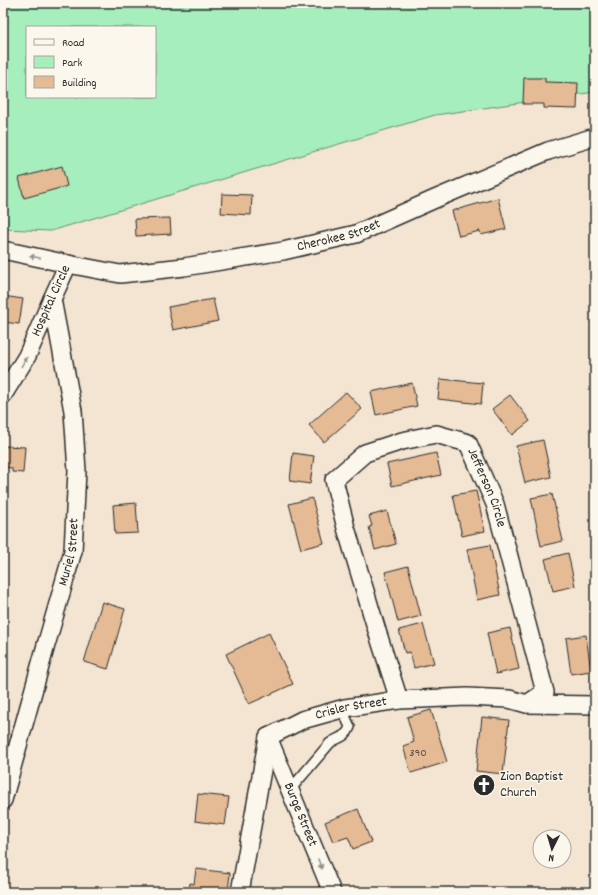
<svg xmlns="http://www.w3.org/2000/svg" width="598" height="895" viewBox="0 0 598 895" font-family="Dekko,sans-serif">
<rect width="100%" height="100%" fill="#f4e5d2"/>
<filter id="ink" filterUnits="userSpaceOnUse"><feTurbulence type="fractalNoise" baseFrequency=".025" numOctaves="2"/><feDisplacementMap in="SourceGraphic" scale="8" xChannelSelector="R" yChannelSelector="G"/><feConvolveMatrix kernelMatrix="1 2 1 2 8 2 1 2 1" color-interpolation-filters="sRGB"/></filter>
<g filter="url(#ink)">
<path fill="#a6eebc" stroke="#688c74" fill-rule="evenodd" d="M3 3H595V92L435 115 51 231 3 229ZM27 27H155V97H27Z"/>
<path fill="#e5bb95" stroke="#2b2b2b" d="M524 78H545V82L578 83 577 109 544 108V104H523Z
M62 166 67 186 24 198 19 178Z
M222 194 252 195 251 215 221 213Z
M498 198 506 229 481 235 480 231 459 236 452 211Z
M170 218 171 234 136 236 135 219Z
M3 296 23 299 19 324 3 322Z
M213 299 218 321 173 330 168 307Z
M440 379 483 383 481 404 438 399Z
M412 383 417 406 376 415 371 392Z
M346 392 362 409 324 442 309 425Z
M510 395 530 421 512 435 492 409Z
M543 440 551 477 525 483 516 446Z
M3 446 25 447 23 473 12 472V468L3 467Z
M293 453 314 456 310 484 290 481Z
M436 453 441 475 392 486 387 464Z
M476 491 485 531 462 536 453 495Z
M552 494 563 541 541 546 531 498Z
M312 498 324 543 301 549 289 504Z
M136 503 138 533 115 534 113 505Z
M387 511 396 544 375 550 369 527 372 526 369 516Z
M490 545 500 595 477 600 467 549Z
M568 553 575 586 553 591 545 559Z
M408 566 421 616 398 622 385 572Z
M102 602 125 609 108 669 84 662Z
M423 624 434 663 414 668 410 652 405 653 399 630Z
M510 628 519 669 496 674 487 633Z
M269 633 293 684 249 704 226 654Z
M586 635 591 671 571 674 566 638Z
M431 710 447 762 411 773 403 746 414 742 407 717Z
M482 717 509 720 503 774 476 771Z
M198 794 229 797 225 825 195 821Z
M358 809 371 842 353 849 348 837 333 842 325 822Z
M196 869 230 873 228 892H189L190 883 194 884Z"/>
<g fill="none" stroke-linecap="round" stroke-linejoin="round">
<g stroke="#2b2b2b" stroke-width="12">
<path id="service" d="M290 790 330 743C338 737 346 738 350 727L342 709"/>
</g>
<g stroke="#2b2b2b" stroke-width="20">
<g id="minor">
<path id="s1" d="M3 250 68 264 120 274 184 267 283 251 356 234 435 199 548 151 595 137"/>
<path id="s2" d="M3 395 27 356 52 299 68 264"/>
<path id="s3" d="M399 700 378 634 346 528 334 480 365 453 402 441 436 434 468 443 495 504 545 692 527 704"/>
<path id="s4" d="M268 737 332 892"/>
<path id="s5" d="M3 800 46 645 49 635 73 551 77 471 73 411 52 299"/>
<path id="s6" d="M240 892 268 737 302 720 345 708 399 700 467 697 509 699 527 704 595 705"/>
</g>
</g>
<use href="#service" stroke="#fbf7ec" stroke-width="9"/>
<use href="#minor" stroke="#fbf7ec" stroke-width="17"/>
</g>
<defs><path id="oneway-solid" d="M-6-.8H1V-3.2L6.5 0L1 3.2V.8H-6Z"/></defs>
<g fill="#93918c">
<use href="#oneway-solid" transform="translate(35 257) rotate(-168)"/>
<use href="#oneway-solid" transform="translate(24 362) rotate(-58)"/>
<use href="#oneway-solid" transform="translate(320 864) rotate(67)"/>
</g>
</g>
<defs>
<g id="church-disc" transform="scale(1.15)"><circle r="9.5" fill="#2b2b2b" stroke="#fbf7ec"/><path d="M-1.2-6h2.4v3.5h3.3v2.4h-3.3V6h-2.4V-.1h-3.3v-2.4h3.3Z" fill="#fff"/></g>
</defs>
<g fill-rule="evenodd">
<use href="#church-disc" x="484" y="785"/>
</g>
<g text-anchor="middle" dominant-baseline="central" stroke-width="3" stroke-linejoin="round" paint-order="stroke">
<g font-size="12" fill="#5a4f46">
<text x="418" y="753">390</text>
</g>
<g font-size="14" fill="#2b2b2b" stroke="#fbf7ec">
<text stroke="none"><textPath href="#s1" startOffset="342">Cherokee Street</textPath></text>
<text stroke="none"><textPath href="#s2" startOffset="106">Hospital Circle</textPath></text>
<text stroke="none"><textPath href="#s3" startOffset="426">Jefferson Circle</textPath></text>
<text stroke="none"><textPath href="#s5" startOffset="257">Muriel Street</textPath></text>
<text stroke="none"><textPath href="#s6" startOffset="246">Crisler Street</textPath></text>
<text stroke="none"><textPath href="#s4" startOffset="84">Burge Street</textPath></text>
</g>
<g font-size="14" fill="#2b2b2b" stroke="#fbf7ec" text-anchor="start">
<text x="500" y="777">Zion Baptist<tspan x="500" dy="16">Church</tspan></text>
</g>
</g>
<rect width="598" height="895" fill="none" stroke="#fbf7ec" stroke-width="16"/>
<rect x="8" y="8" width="582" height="879" fill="none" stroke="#2b2b2b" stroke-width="1.5" filter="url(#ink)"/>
<rect x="26" y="26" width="130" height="72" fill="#fbf7ec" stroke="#a8a59f"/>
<rect x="34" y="39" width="20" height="6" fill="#fbf7ec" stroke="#a8a59f"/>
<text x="62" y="46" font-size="12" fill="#2b2b2b">Road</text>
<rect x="34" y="56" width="20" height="12" fill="#a6eebc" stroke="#a8a59f"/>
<text x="62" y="66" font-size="12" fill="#2b2b2b">Park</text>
<rect x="34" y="76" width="20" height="12" fill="#e5bb95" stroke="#a8a59f"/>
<text x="62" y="86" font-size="12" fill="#2b2b2b">Building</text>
<g transform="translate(552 849) rotate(185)"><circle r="19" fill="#fbf7ec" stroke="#a8a59f"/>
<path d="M0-3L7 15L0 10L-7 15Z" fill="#2b2b2b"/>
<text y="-6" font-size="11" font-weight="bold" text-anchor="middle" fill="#2b2b2b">N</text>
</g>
</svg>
